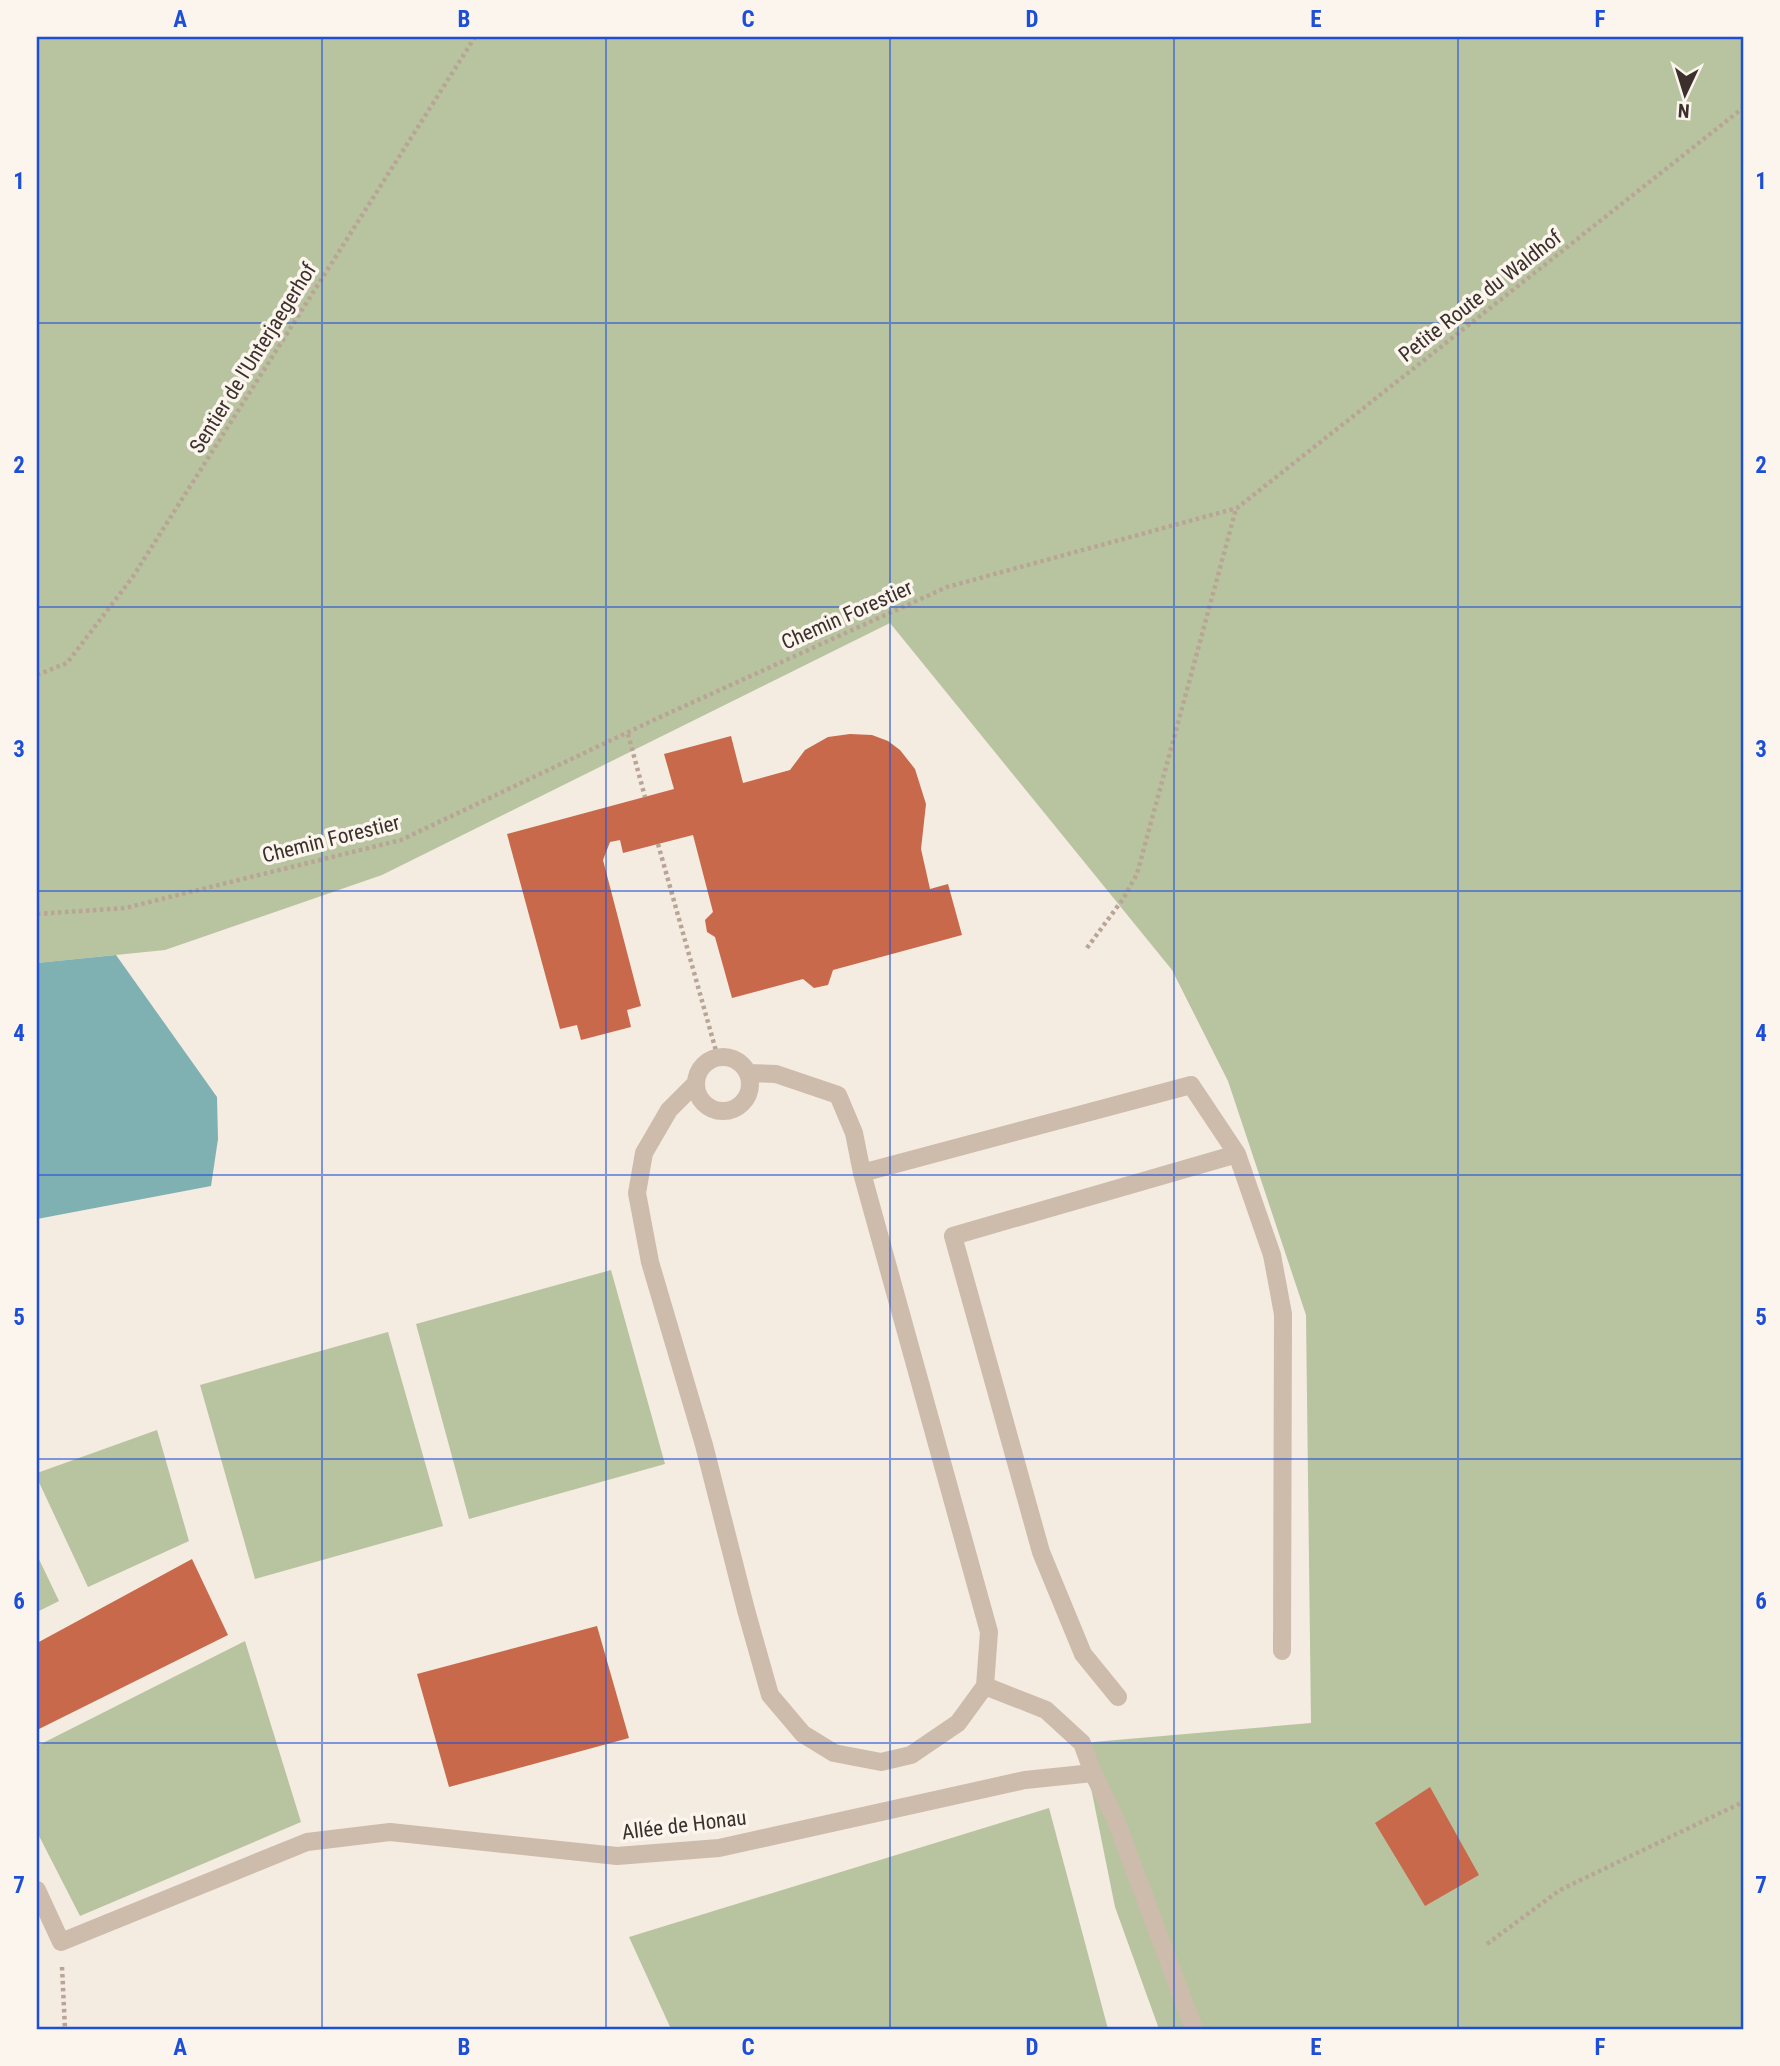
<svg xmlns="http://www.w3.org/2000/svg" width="1780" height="2066" viewBox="0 0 1780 2066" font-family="'Roboto Condensed',sans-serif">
<rect width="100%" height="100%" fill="#f4ebe1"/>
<path fill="#b8c4a0" d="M37 37H1743V2029H1159L1115 1907 1082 1743 1311 1723 1306 1315 1228 1081 1172 970 890 623 382 875 165 950 37 963Z
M611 1270 665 1464 469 1519 416 1324Z
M388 1332 443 1526 255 1579 200 1385Z
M157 1430 189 1541 88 1587 37 1478V1473Z
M37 1555 59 1601 37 1612Z
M245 1641 301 1822 80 1916 37 1832V1746Z
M1049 1808 1108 2029H671L629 1937Z"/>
<path fill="#7fb0b2" d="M116 955 217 1097 218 1139 211 1186 37 1219V963Z"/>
<path fill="#c8694b" d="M850 734 872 735 888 741 900 750 915 769 926 804 921 849 930 889 948 884 962 935 833 970 828 985 814 988 803 979 732 998 715 937 707 932 705 920 713 912 693 835 623 853 620 840 610 842 603 860 641 1006 627 1010 631 1027 581 1040 577 1025 560 1029 507 834 674 789 664 754 731 736 743 783 790 770 805 750 828 737Z
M192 1559 228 1635 37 1730V1643Z
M597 1626 629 1738 449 1787 417 1674Z
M1430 1787 1479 1875 1425 1906 1375 1823Z"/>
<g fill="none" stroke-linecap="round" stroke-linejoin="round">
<path stroke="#b9a596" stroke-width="4.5" stroke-dasharray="3.5 3.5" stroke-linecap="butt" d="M37 675 67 663 132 578 475 37
M628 734 645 797
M658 844 718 1058
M37 914 125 908 401 840 658 718 947 587 1237 508 1743 108
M1087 948 1123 899 1137 874 1236 509
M1487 1944 1560 1890 1743 1802
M62 1967 65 2029"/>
<path stroke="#cdbbac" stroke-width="18" d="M696 1084a27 27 0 1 1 54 0a27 27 0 1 1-54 0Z
M748 1073 776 1074 838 1095 854 1133 862 1173 989 1632 985 1686 1046 1710 1082 1743 1093 1773
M696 1083 669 1110 644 1153 637 1193 650 1262 704 1445 746 1610 770 1695 803 1734 834 1753 881 1762 911 1755 958 1723 985 1686
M862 1173 1191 1085 1237 1154 1272 1255 1283 1314 1282 1651
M1118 1697 1083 1654 1041 1552 953 1236 1237 1154
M37 1890 61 1942 307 1842 390 1832 617 1856 719 1848 1025 1780 1093 1773 1115 1818 1194 2029"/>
</g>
<path fill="none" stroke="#1d4ed8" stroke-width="2" stroke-opacity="0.55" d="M322 37V2029M606 37V2029M890 37V2029M1174 37V2029M1458 37V2029M37 323H1743M37 607H1743M37 891H1743M37 1175H1743M37 1459H1743M37 1743H1743"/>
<g text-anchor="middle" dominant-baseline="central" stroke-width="7" stroke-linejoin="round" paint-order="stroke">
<g font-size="21" fill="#3b302b" stroke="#fbf5ee">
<text transform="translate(1480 296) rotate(-38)">Petite Route du Waldhof</text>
<text transform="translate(253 358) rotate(-58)">Sentier de l'Unterjaegerhof</text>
<text transform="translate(847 615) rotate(-24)">Chemin Forestier</text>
<text transform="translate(331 839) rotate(-14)">Chemin Forestier</text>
<text transform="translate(684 1825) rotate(-7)">Allée de Honau</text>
</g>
</g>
<rect width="1780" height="2066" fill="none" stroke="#fbf5ee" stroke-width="77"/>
<g transform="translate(1685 94) rotate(184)" stroke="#fbf5ee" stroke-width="5" paint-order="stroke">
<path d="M0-5L12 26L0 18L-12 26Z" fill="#3b302b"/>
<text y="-10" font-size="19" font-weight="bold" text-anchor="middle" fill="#3b302b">N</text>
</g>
<rect x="38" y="38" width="1704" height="1990" fill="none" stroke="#1d4ed8" stroke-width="2.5"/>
<g font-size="23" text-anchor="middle" font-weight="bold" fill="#1d4ed8">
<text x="180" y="27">A</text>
<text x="464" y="27">B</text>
<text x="748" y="27">C</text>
<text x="1032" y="27">D</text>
<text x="1316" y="27">E</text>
<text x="1600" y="27">F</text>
<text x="19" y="189">1</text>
<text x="1761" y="189">1</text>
<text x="19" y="473">2</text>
<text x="1761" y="473">2</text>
<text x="19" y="757">3</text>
<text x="1761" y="757">3</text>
<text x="19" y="1041">4</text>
<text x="1761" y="1041">4</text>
<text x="19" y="1325">5</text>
<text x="1761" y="1325">5</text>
<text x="19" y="1609">6</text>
<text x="1761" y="1609">6</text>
<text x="19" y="1893">7</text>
<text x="1761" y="1893">7</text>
<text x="180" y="2055">A</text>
<text x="464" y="2055">B</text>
<text x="748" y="2055">C</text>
<text x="1032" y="2055">D</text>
<text x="1316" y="2055">E</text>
<text x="1600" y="2055">F</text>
</g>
</svg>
